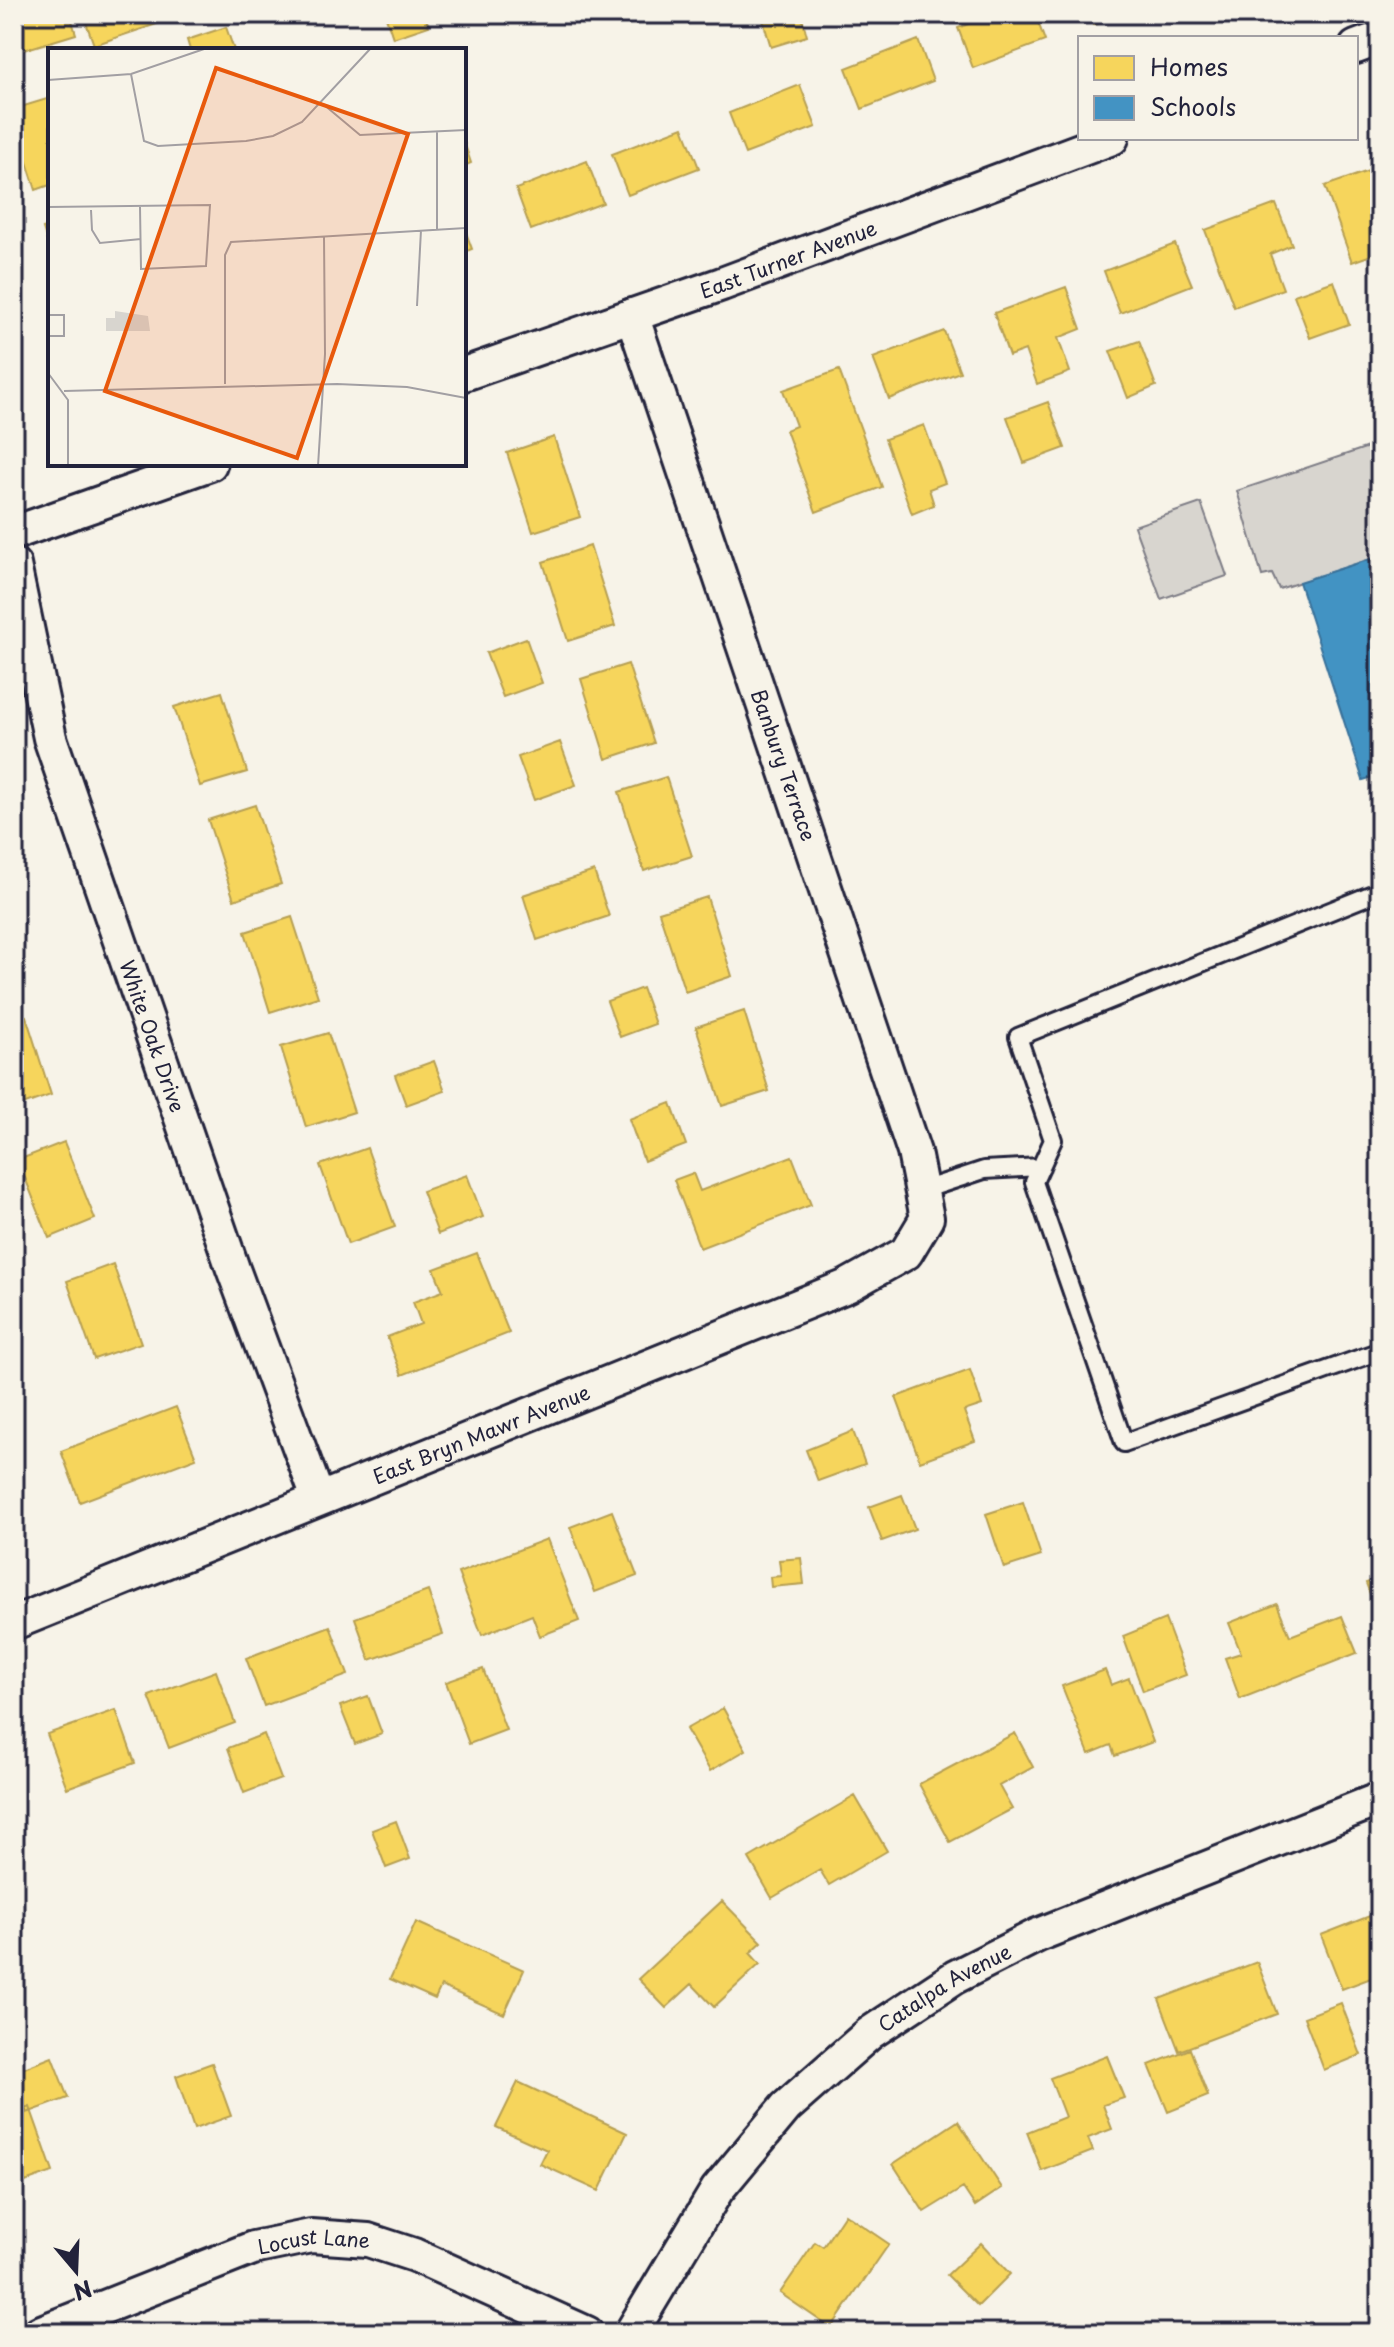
<svg xmlns="http://www.w3.org/2000/svg" width="1394" height="2347" viewBox="0 0 1394 2347" font-family="'Playpen Sans',sans-serif">
<rect width="100%" height="100%" fill="#f7f3e8"/>
<filter id="ink" filterUnits="userSpaceOnUse"><feTurbulence type="fractalNoise" baseFrequency=".0125" numOctaves="2"/><feDisplacementMap in="SourceGraphic" scale="16" xChannelSelector="R" yChannelSelector="G"/><feConvolveMatrix kernelMatrix="1 2 1 2 8 2 1 2 1" color-interpolation-filters="sRGB"/></filter>
<g filter="url(#ink)">
<path fill="#d8d5cf" stroke="#7d7c85" stroke-width="2" d="M1380 443V556L1279 589 1272 574 1262 576 1237 491Z
M1201 503 1227 576 1161 599 1134 526Z"/>
<path fill="#f6d55c" stroke="#b69f52" stroke-width="2" d="M14 14H70L76 34 14 53Z
M83 14H163L166 21 94 45Z
M385 14H424L429 26 393 38Z
M761 14H801L807 36 771 47Z
M993 14H1035L1045 41 973 68 958 28Z
M1090 14H1122L1094 25Z
M226 27 234 50H190L187 40Z
M918 40 933 81 862 109 846 68Z
M800 85 816 127 745 154 729 113Z
M50 98V185L36 190 14 122V109Z
M683 127 699 168 628 195 612 154Z
M464 142 471 163 464 166Z
M587 161 603 203 531 230 516 189Z
M1380 167V252L1352 262 1325 186Z
M1276 204 1292 245 1270 254 1283 289 1234 307 1205 230Z
M50 226V251L43 228Z
M464 227 472 249 464 252Z
M1175 244 1192 285 1120 313 1104 271Z
M1334 281 1349 324 1310 338 1294 295Z
M1066 287 1081 329 1058 338 1070 372 1037 384 1025 350 1009 356 994 313Z
M944 331 960 372 889 399 873 358Z
M1139 341 1156 386 1128 398 1110 351Z
M839 370 882 487 816 512 786 430 796 426 783 390Z
M1048 402 1065 448 1024 463 1007 417Z
M924 425 945 483 929 489 934 505 912 514 885 439Z
M554 437 580 517 533 532 507 453Z
M590 546 615 626 568 641 543 562Z
M526 638 542 683 503 697 486 653Z
M628 664 654 743 606 759 581 679Z
M222 692 247 772 200 786 174 707Z
M560 742 576 785 534 800 518 757Z
M666 777 692 856 644 871 619 792Z
M255 805 281 884 234 900 208 820Z
M594 871 609 916 537 940 523 895Z
M707 897 732 976 685 992 659 912Z
M292 917 318 997 270 1012 245 932Z
M642 988 655 1024 620 1037 607 1001Z
M744 1011 769 1091 722 1106 696 1027Z
M26 1016 51 1095 14 1108V1020Z
M328 1033 354 1112 306 1127 281 1047Z
M434 1061 445 1091 406 1105 395 1075Z
M671 1103 686 1145 644 1161 629 1119Z
M64 1142 95 1219 49 1238 18 1160Z
M367 1148 395 1227 348 1244 320 1165Z
M792 1156 811 1205 700 1248 674 1180 693 1173 700 1191Z
M467 1175 483 1217 438 1234 422 1191Z
M477 1253 509 1333 402 1375 387 1337 421 1324 413 1302 443 1291 434 1269Z
M113 1264 141 1343 94 1359 67 1281Z
M970 1370 982 1405 964 1411 975 1441 920 1461 896 1397Z
M176 1407 196 1458 80 1502 61 1451Z
M853 1431 865 1464 818 1481 806 1450Z
M902 1495 915 1529 882 1541 869 1507Z
M1023 1502 1041 1556 1004 1568 986 1514Z
M612 1511 637 1576 595 1592 570 1527Z
M547 1539 579 1621 540 1636 532 1615 482 1635 458 1573Z
M801 1558 804 1584 771 1587 770 1577 781 1576 779 1560Z
M1380 1578V1621L1366 1583Z
M428 1591 443 1634 370 1660 355 1618Z
M1277 1604 1290 1636 1342 1616 1357 1653 1240 1699 1225 1658 1241 1653 1229 1623Z
M1165 1619 1186 1675 1143 1691 1123 1636Z
M330 1626 348 1675 264 1706 246 1658Z
M483 1669 506 1730 469 1744 446 1682Z
M1105 1670 1111 1685 1129 1678 1153 1742 1115 1756 1111 1745 1089 1754 1062 1686Z
M216 1671 235 1723 169 1748 149 1696Z
M368 1696 382 1734 355 1744 340 1706Z
M723 1708 746 1750 710 1771 686 1729Z
M116 1710 135 1763 67 1788 47 1734Z
M1015 1733 1033 1767 999 1786 1012 1809 950 1842 919 1784Z
M264 1734 281 1779 244 1793 228 1748Z
M855 1796 887 1851 829 1885 820 1870 772 1898 749 1858Z
M396 1821 410 1859 386 1868 372 1830Z
M722 1901 762 1942 750 1953 760 1964 714 2007 692 1984 666 2008 638 1979Z
M1380 1912V2001L1371 1978 1342 1989 1321 1935Z
M416 1922 524 1970 504 2014 441 1986 435 1999 390 1979Z
M1257 1962 1277 2014 1179 2051 1159 1999Z
M1341 2003 1361 2055 1324 2070 1304 2017Z
M1190 2049 1208 2096 1168 2112 1149 2065Z
M1107 2056 1124 2098 1103 2105 1112 2129 1088 2138 1093 2151 1042 2171 1027 2132 1065 2117 1050 2078Z
M52 2057 68 2098 27 2113 14 2080V2072Z
M212 2063 231 2116 194 2129 176 2076Z
M518 2082 627 2133 599 2191 540 2164 547 2150 496 2127Z
M30 2107 53 2172 14 2186V2113Z
M958 2121 1002 2188 975 2206 963 2188 924 2212 893 2164Z
M845 2214 889 2244 831 2328 780 2293 815 2242 823 2247Z
M981 2243 1010 2274 978 2306 947 2275Z"/>
<path fill="#4393c3" stroke="#39719a" stroke-width="2" d="M1380 556V775L1363 780 1299 582Z"/>
<g fill="none" stroke-linecap="round" stroke-linejoin="round">
<g stroke="#22223b" stroke-width="22">
<path id="service" d="M1380 891 1018 1037 1053 1140 1034 1182 1124 1443 1380 1351
M923 1190 984 1170 1041 1167"/>
</g>
<g stroke="#22223b" stroke-width="38">
<g id="minor">
<path d="M1356 47 1380 38"/>
<path id="s1" d="M464 374 722 284 1112 138"/>
<path d="M14 533 210 464"/>
<path id="s2" d="M14 565 50 738 233 1269 318 1498"/>
<path id="s3" d="M14 1623 847 1286 906 1253 927 1218 914 1152 632 315"/>
<path id="s4" d="M39 2333 253 2248 311 2236 368 2240 414 2255 587 2333"/>
<path id="s5" d="M631 2333 717 2190 786 2107 870 2033 955 1977 1038 1935 1380 1799"/>
</g>
</g>
<use href="#service" stroke="#f7f3e8" stroke-width="16"/>
<use href="#minor" stroke="#f7f3e8" stroke-width="32"/>
</g>
</g>
<g text-anchor="middle" dominant-baseline="central" stroke-width="8" stroke-linejoin="round" paint-order="stroke">
<g font-size="20" fill="#22223b" stroke="#f7f3e8">
<text stroke="none"><textPath href="#s1" startOffset="344">East Turner Avenue</textPath></text>
<text transform="translate(784 765) rotate(71)">Banbury Terrace</text>
<text stroke="none"><textPath href="#s2" startOffset="492">White Oak Drive</textPath></text>
<text stroke="none"><textPath href="#s3" startOffset="504">East Bryn Mawr Avenue</textPath></text>
<text stroke="none"><textPath href="#s5" startOffset="474">Catalpa Avenue</textPath></text>
<text stroke="none"><textPath href="#s4" startOffset="292">Locust Lane</textPath></text>
</g>
</g>
<g transform="translate(48 48)">
<rect width="418" height="418" fill="#f7f3e8"/>
<path d="M67 263 100 268 102 283H58V270H67Z" fill="#d8d5cf"/>
<path fill="none" stroke="#a29fa3" stroke-width="2" d="M83 26 96 93 110 98 198 93 225 88 254 74 323 0M0 32 83 26 159 0M275 56 312 87 418 82M0 159 162 157 158 218 93 221 92 159M43 162 44 182 52 195 93 191M389 182V84M369 258 373 182M0 267H16V288H0L1 267M0 325 20 352V418M177 336V207L183 194 418 180M16 343 289 336 359 339 418 350M270 418 277 306 276 188"/>
<path fill="#e8590c" fill-opacity="0.15" stroke="#e8590c" stroke-width="4" d="M168 20 360 86 249 410 57 343Z"/>
<rect width="418" height="418" fill="none" stroke="#22223b" stroke-width="4"/>
</g>
<rect width="1394" height="2347" fill="none" stroke="#f7f3e8" stroke-width="48"/>
<rect x="24" y="24" width="1346" height="2299" fill="none" stroke="#22223b" stroke-width="3" filter="url(#ink)"/>
<rect x="1078" y="36" width="280" height="104" fill="#f7f3e8" stroke="#a29fa3" stroke-width="2"/>
<rect x="1094" y="56" width="40" height="24" fill="#f6d55c" stroke="#a29fa3" stroke-width="2"/>
<text x="1150" y="76" font-size="24" fill="#22223b">Homes</text>
<rect x="1094" y="96" width="40" height="24" fill="#4393c3" stroke="#a29fa3" stroke-width="2"/>
<text x="1150" y="116" font-size="24" fill="#22223b">Schools</text>
<g transform="translate(76 2271) rotate(161)" stroke="#f7f3e8" stroke-width="6" paint-order="stroke">
<path d="M0-6L14 30L0 20L-14 30Z" fill="#22223b"/>
<text y="-12" font-size="22" font-weight="bold" text-anchor="middle" fill="#22223b">N</text>
</g>
</svg>
